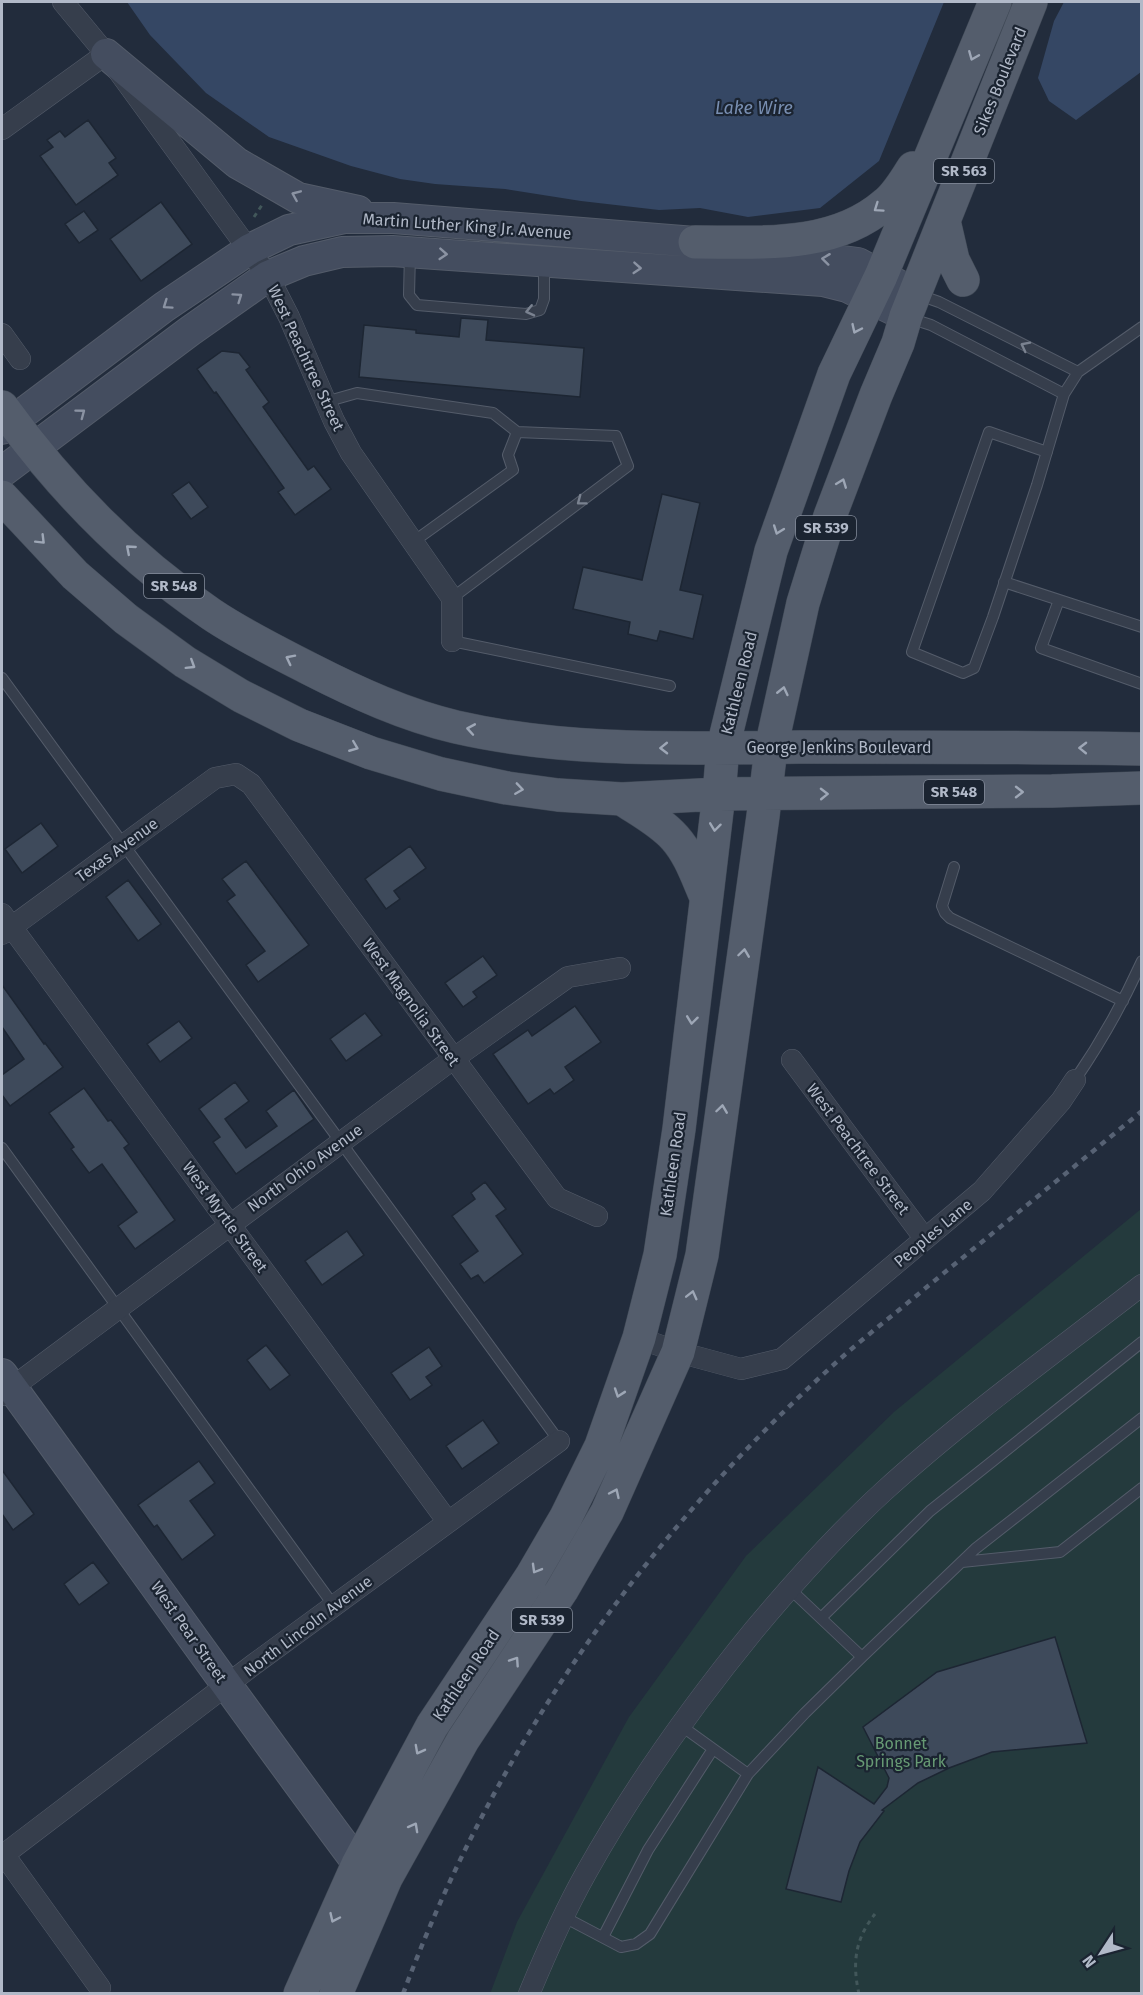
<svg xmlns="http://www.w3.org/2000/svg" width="1143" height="1995" viewBox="0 0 1143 1995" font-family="'Fira Sans',sans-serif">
<rect width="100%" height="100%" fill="#222c3c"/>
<path fill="#243a3d" d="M1141 1209V1993L490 1994 517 1922 629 1717 746 1556 894 1412Z"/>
<path fill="#354764" d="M127 2H944L879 161 820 208 748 217 700 208 659 210 581 201 505 189 435 184 400 179 351 166 269 137 206 93 150 35Z
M1064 2H1141V72L1076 120 1049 101 1038 78 1054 21Z"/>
<path fill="#3e4a5b" stroke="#1d2633" stroke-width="1.5" d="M88 120 116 158 109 163 118 175 76 205 40 156 53 147 47 140 60 131 65 137Z
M161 202 192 244 141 281 110 239Z
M84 211 98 230 79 243 65 224Z
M461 318 488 320 486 340 584 348 580 397 359 377 364 325 416 330V333L459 337Z
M222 351 239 353 250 367 246 370 269 402 263 407 308 470 314 466 331 489 295 515 278 492 284 488 216 392 214 393 197 369Z
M189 482 208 507 191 519 172 494Z
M662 494 700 503 680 590 703 595 693 639 660 631 657 641 628 634 630 622 573 609 583 567 642 580Z
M41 823 58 846 22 873 5 849Z
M410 846 426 868 394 891 400 899 386 909 365 879Z
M246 861 309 945 258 982 246 965 265 951 227 901 235 895 222 879Z
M128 880 161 924 138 941 106 897Z
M483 956 497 975 473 992 477 997 463 1007 445 983Z
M2 985 44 1044 45 1043 63 1067 10 1106 2 1095V1075L24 1059 2 1027Z
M575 1006 601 1042 565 1067 574 1080 554 1094 550 1089 528 1104 493 1054 528 1030 532 1036Z
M365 1013 382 1035 346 1061 330 1039Z
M179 1021 192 1038 160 1062 147 1044Z
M235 1082 249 1101 225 1119 246 1148 277 1126 266 1111 294 1090 314 1119 236 1174 213 1142 220 1137 199 1109Z
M84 1088 108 1121 111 1120 129 1144 124 1148 175 1220 135 1249 118 1226 137 1212 102 1164 89 1173 71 1149 74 1147 49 1113Z
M485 1182 506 1209 496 1216 523 1254 484 1283 478 1275 471 1279 460 1264 478 1251 452 1216 475 1199 471 1193Z
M347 1231 364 1255 322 1285 305 1261Z
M266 1345 290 1375 270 1390 247 1360Z
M429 1347 442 1366 426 1377 432 1385 410 1400 391 1373Z
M483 1420 499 1443 462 1469 446 1446Z
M199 1461 215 1483 190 1501 215 1535 182 1560 157 1525 154 1527 138 1505Z
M2 1470 34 1514 13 1530 2 1514Z
M93 1562 109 1583 79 1605 64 1584Z
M1055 1637 1087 1743 992 1752 949 1768 918 1783 882 1810 884 1811 860 1842 849 1871 841 1902 786 1889 818 1767 874 1804 887 1787 889 1778 863 1727 937 1672Z"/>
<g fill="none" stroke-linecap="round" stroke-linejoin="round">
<g stroke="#545c6a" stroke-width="12">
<path id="lane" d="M410 253 409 295 417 305 526 314 540 310 544 299V265
M919 295 939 302 1078 372
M909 318 931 325 1064 394
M325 402 357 393 493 413 517 432
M1047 452 989 432 912 652 963 673 974 668 993 617 1037 485 1064 394 1078 372 1142 327
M413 542 513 470 508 455 517 432 616 436 628 466 452 598
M1004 582 1142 627
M1059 600 1041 648 1142 684
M452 641 670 686
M2 678 559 1441
M954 867 942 906 945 913 950 918 1123 1001
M1075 1080C1101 1042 1123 1003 1142 961
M2 1148 334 1606
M962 1562 1060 1552 1142 1488
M790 1589 862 1657 975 1549 1142 1418
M821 1618 930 1511 1142 1342
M748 1774 805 1713 862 1657
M564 1917 621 1947 636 1944 650 1934 748 1774 680 1725
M603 1937 648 1850 713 1749"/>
</g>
<g stroke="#545c6a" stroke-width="22">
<path id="street" d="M63 2 106 54 268 276 289 317 334 421 351 453 452 598V641
M2 129 106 54
M2 334 20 359
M2 914 448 1522
M2 934 215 778 236 774 251 784 557 1198 597 1216
M792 1060 925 1239
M639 1338 678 1352 741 1369 782 1359 982 1191 1061 1101 1075 1080
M2 1395 453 1059 568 977 620 968
M2 1852 100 1988
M2 1856 253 1665 559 1441
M529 1994C546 1953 564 1912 586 1873 634 1787 692 1706 754 1630 795 1581 838 1533 884 1491 964 1418 1056 1352 1142 1285"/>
</g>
<g stroke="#545c6a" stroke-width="32">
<path id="secondary" d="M106 54 237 163 298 198 358 211
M2 429 164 307 250 249 289 230 344 218H393L695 242 858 263 915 294
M2 472 190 331 268 276 304 261 342 252 392 251 823 281 847 287 906 316
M2 1374C121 1537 237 1702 358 1864L377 1874"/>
</g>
<g stroke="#3f4855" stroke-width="34">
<path id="primary" d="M944 221 953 260 963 280
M695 242C759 242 833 249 885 204 897 195 905 180 913 168
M2 407C59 486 130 559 211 614 242 635 277 652 310 669 357 693 405 715 456 727 570 753 686 748 801 747 915 747 1028 747 1142 749
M2 497 75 575 126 619 185 662 241 696 299 725 371 753 441 774 507 788 558 795 622 799 719 794 1052 791 1142 788
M622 799C640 811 661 822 675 838 690 855 697 877 706 897
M300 1994 358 1864 432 1726 531 1577 566 1517 601 1446 639 1338 660 1255 679 1129 719 794 723 747 771 551 834 374 881 276 995 2
M336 1994 386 1878 463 1740 562 1590 607 1512 678 1352 702 1255 763 816 771 748 803 603 830 516 876 395 898 343 906 316 1031 2"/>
</g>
<path stroke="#42575a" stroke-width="3" stroke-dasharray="4.5 4.5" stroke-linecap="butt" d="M254 217 262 205
M859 1994C852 1963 855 1939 875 1914"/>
<use href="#lane" stroke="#363e4c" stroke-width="10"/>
<use href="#street" stroke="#363e4c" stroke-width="21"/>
<use href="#secondary" stroke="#444d5f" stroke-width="30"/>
<use href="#primary" stroke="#545d6c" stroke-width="33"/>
<path stroke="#576274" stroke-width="4.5" stroke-dasharray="6 6" stroke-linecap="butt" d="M403 1994C492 1754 640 1541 829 1369 860 1340 895 1314 928 1286 999 1228 1070 1170 1142 1111"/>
</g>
<defs><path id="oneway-chevron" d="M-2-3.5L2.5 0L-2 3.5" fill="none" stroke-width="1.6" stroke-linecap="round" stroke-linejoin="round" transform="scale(1.5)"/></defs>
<g stroke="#9ea7b6">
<use href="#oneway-chevron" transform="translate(973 56) rotate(112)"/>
<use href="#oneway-chevron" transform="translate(878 208) rotate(145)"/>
<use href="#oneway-chevron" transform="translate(856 329) rotate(115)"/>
<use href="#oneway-chevron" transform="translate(842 483) rotate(-69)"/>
<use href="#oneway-chevron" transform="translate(778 530) rotate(110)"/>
<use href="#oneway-chevron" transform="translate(41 540) rotate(45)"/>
<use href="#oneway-chevron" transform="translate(130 549) rotate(-139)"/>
<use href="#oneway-chevron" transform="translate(290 659) rotate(-153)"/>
<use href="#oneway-chevron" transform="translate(191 665) rotate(32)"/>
<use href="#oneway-chevron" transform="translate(783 691) rotate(-77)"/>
<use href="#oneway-chevron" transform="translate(471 729) rotate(-170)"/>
<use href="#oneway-chevron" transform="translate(354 747) rotate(22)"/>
<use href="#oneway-chevron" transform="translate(664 748) rotate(179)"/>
<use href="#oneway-chevron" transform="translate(1083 748) rotate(-179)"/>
<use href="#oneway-chevron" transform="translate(519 789) rotate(8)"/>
<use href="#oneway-chevron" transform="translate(1019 792)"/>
<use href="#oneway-chevron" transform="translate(824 794) rotate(-1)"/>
<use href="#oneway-chevron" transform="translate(715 827) rotate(97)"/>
<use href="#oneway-chevron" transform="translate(744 953) rotate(-82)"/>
<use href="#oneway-chevron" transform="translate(692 1020) rotate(97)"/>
<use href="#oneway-chevron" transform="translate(722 1109) rotate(-82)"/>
<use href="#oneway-chevron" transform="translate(692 1295) rotate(-76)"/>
<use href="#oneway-chevron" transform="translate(619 1393) rotate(109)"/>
<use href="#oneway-chevron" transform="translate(615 1493) rotate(-65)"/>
<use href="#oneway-chevron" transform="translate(536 1569) rotate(120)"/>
<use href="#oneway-chevron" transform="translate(515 1661) rotate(-56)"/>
<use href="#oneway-chevron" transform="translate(419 1750) rotate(118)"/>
<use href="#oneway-chevron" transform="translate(414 1827) rotate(-61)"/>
<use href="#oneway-chevron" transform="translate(334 1918) rotate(115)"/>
</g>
<g stroke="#8b93a3">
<use href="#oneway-chevron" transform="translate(296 195) rotate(-157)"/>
<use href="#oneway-chevron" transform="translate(443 254) rotate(4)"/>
<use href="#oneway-chevron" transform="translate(826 259) rotate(-173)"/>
<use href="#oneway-chevron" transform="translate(637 268) rotate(4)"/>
<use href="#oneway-chevron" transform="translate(238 297) rotate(-35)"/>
<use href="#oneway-chevron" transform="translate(167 305) rotate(145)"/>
<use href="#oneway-chevron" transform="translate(81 413) rotate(-37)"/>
</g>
<g stroke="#7a8290">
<use href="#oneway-chevron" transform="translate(530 311) rotate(167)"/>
<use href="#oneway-chevron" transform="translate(1025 346) rotate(-153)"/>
<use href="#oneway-chevron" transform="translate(581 501) rotate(143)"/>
</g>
<g text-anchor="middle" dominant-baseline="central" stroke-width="4.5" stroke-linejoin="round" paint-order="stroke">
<g fill="#1b2431" stroke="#848c9b" stroke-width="1.5">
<rect x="934" y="159" width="60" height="24" rx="4.5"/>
<rect x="796" y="516" width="60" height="24" rx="4.5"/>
<rect x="144" y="574" width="60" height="24" rx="4.5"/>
<rect x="924" y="780" width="60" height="24" rx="4.5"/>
<rect x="512" y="1608" width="60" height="24" rx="4.5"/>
</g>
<g font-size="15" font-weight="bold" fill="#b1b9c8">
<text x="964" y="171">SR 563</text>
<text x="826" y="528">SR 539</text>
<text x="174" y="586">SR 548</text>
<text x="954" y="792">SR 548</text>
<text x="542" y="1620">SR 539</text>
</g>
<g font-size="16" fill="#b1b9c8" stroke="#1b2431">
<text transform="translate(1000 81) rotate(-68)">Sikes Boulevard</text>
<text transform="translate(467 226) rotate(4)">Martin Luther King Jr. Avenue</text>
<text transform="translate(306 358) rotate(65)">West Peachtree Street</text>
<text transform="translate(739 683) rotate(-76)">Kathleen Road</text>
<text x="839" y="747">George Jenkins Boulevard</text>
<text transform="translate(117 850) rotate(-36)">Texas Avenue</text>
<text transform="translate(411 1002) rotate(54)">West Magnolia Street</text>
<text transform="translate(858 1149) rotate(53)">West Peachtree Street</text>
<text transform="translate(673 1164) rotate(-82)">Kathleen Road</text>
<text transform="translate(305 1168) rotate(-36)">North Ohio Avenue</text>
<text transform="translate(225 1217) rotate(54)">West Myrtle Street</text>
<text transform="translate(933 1233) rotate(-40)">Peoples Lane</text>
<text transform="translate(308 1626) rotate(-37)">North Lincoln Avenue</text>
<text transform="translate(189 1632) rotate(55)">West Pear Street</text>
<text transform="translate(466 1675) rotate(-56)">Kathleen Road</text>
</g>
<g font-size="16" fill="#679a74" stroke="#1b2431">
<text x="901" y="1743">Bonnet<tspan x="901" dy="18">Springs Park</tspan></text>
</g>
<g font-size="18" font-style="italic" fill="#788eb1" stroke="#1b2431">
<text x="754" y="108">Lake Wire</text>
</g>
</g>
<rect width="1143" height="1995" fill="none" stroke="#b1b9c8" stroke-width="6"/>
<g transform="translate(1101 1953) rotate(234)" stroke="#1b2431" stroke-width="4.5" paint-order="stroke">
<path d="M0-4.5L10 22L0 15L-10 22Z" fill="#b1b9c8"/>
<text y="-9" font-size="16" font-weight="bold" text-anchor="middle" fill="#b1b9c8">N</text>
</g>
</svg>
